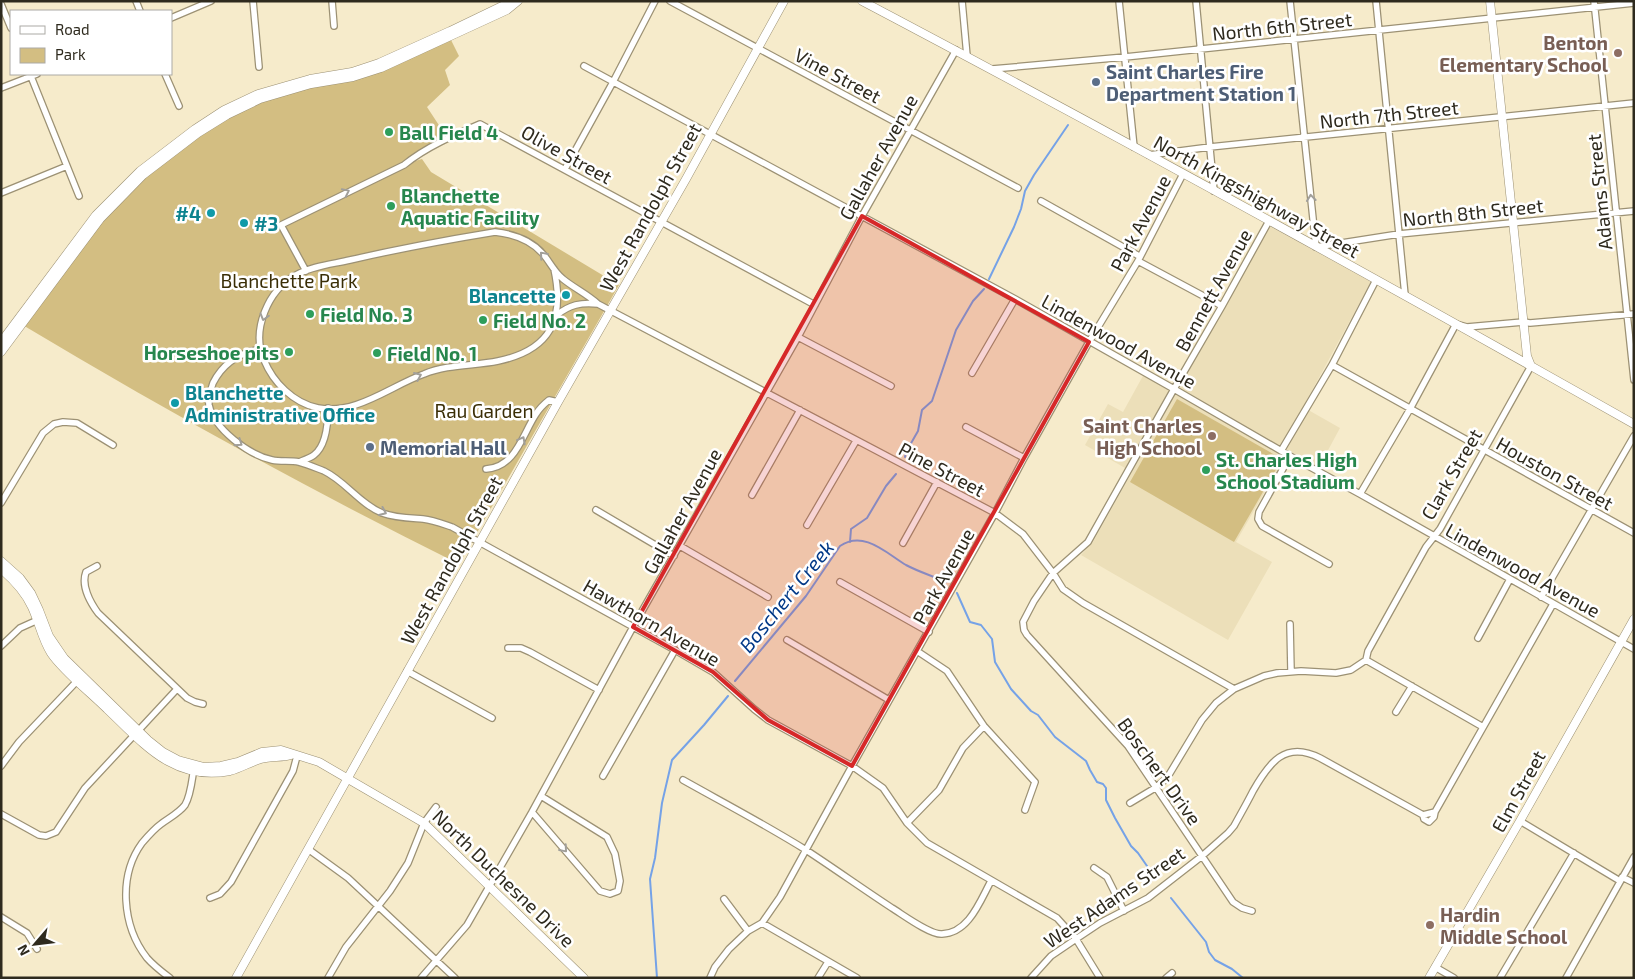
<svg xmlns="http://www.w3.org/2000/svg" width="1635" height="979" viewBox="0 0 1635 979" font-family="'Exo 2',sans-serif">
<rect width="100%" height="100%" fill="#f6ebcb"/>
<path fill="#ecdfb9" d="M1271 227 1371 282 1303 407 1340 428 1319 467 1290 451 1284 458 1236 542 1272 562 1228 640 1081 555 1093 542 1132 472 1085 445 1108 404 1123 412 1144 374 1176 393 1269 228Z"/>
<path fill="#d3be82" d="M450 38 459 56 445 70 450 85 427 107 448 139 412 158 415 161 422 159 431 172 619 285 459 564C310 490 164 410 21 324L71 257 144 175 198 133 260 99Z
M1177 399 1282 459 1234 542 1130 482Z"/>
<g fill="none" stroke-linecap="round" stroke-linejoin="round">
<path stroke="#75a2e7" stroke-width="2" d="M989 279 1014 227 1021 209 1025 191 1034 175 1068 125
M905 457 906 452 918 431 922 410 932 401 956 330 973 301 984 289
M850 542 851 529 867 518 886 486 896 474
M957 593 970 622 981 625 992 639 995 662 1011 689 1031 711 1038 715 1055 737 1086 761 1090 770 1097 782 1103 784 1106 788V800L1115 818 1131 846 1138 853 1156 879
M735 681 806 596 840 546C864 530 886 553 906 565 919 572 933 576 946 582
M1171 898 1206 942 1209 952 1215 960 1232 969 1243 978
M657 978 650 879 655 858 662 803 672 760 704 725 728 696"/>
<g stroke="#9c9174" stroke-width="8">
<path id="street" d="M136 1 140 11
M253 1 259 67
M332 1 334 26
M670 1 1018 188
M962 1 967 56
M1119 1 1134 147
M1196 1 1214 191
M1290 1 1316 247 1399 234 1634 211
M1376 1 1405 295
M1594 1 1634 380
M1 4 11 28
M171 18 211 1
M584 66 1015 299 1174 389 1290 456 1360 494 1634 649
M992 69 1125 57 1634 3
M30 74 79 196
M165 74 179 106
M1 88 37 74
M1149 155 1210 147 1634 103
M565 169 613 82 655 1
M1 193 67 166
M1041 201 1139 256
M1138 261 1222 306
M554 269C565 319 551 350 498 361 474 366 448 364 424 374 390 386 357 415 318 408 293 403 273 382 264 360 251 330 268 290 296 275 312 266 333 264 350 260 398 249 446 240 495 232 513 234 531 240 543 254 550 262 554 272 563 279 574 288 587 294 598 304 581 302 569 305 557 315
M306 271 281 225 404 165C426 147 454 135 480 124L815 305
M598 304 995 513 1023 534 1053 573 1063 589 1083 603 1234 689
M798 337 891 386
M260 349C239 353 223 363 213 383 211 389 208 398 209 405 214 429 249 455 272 460 281 462 290 460 299 462 307 464 316 468 324 471 345 481 360 504 382 513 396 518 409 518 423 519 433 520 443 524 452 527L675 650 713 672 754 709 768 720 852 766 883 788 907 823 927 843 1057 918 1076 939 1100 978
M1332 365 1634 533
M972 373 1015 299
M966 427 1024 458
M1281 451 1332 365 1376 280
M1290 456 1259 512 1258 519 1262 526 1329 564
M299 462C304 460 310 458 314 455 327 445 328 422 328 408
M486 469C516 467 522 435 536 414 539 409 544 404 549 400L558 402
M1360 494 1410 409 1456 324 1467 327 1523 322 1530 323 1634 314
M752 495 800 410
M1 503 43 433 54 424 63 422 77 423 113 445
M596 510 674 556
M807 525 856 441
M903 543 937 482
M680 546 768 597
M97 566 86 572C81 585 90 602 98 613L187 698 195 702 203 704
M840 582 929 632
M1541 597 1634 436
M1290 624 1291 671
M1478 638 1510 579
M787 640 889 700
M1 646 20 628 40 619
M508 648H521L530 652 599 690
M917 651 947 671 984 726 1035 782 1025 810
M1366 660 1483 727
M407 671 492 718
M1396 712 1412 686
M1 766 19 742 78 680
M603 776 675 650
M683 780C724 803 766 825 806 850 835 869 863 889 892 908 902 914 930 935 942 934 969 933 980 901 991 881
M1130 803 1155 788 1167 778 1202 720 1216 703 1234 689 1264 676 1277 673 1301 671 1336 673 1351 670 1366 660 1368 651 1426 547 1440 529 1531 366
M532 812 600 891 610 894 618 891 620 881 615 854 607 837 541 796
M1 814 39 835 46 836 56 832 85 788 177 689
M1423 815 1424 819 1429 822 1434 817 1435 812
M1520 821 1620 881
M907 823 939 790 963 748 984 726
M308 849 348 878 455 978
M1094 868 1107 877 1124 911
M1622 877 1634 883
M210 898 220 894 231 882 293 771 297 756
M724 899 748 931
M1252 911 1242 908 1233 902 1128 746 1027 635 1024 630 1023 622 1034 601 1053 573 1088 542 1174 389 1222 306 1269 221
M1 917 27 933 37 949
M762 923 857 978
M1435 967 1454 978
M170 978C162 972 154 966 147 958 122 926 118 876 142 843 148 836 154 829 161 824 169 818 179 813 185 805 191 795 192 779 194 768
M328 978 346 947 390 891 408 863 424 823 436 807
M421 978 467 925 532 812 633 627 798 337 862 216 956 50
M710 978 715 967 729 949 748 931 762 923 780 897 852 766 995 513 1024 458 1089 342 1138 261 1183 174
M818 978 828 962
M1031 978 1051 956 1076 939 1100 923 1148 898 1202 856 1228 833 1234 826C1240 815 1247 803 1253 791 1269 763 1285 740 1320 758L1423 815 1435 812 1553 604
M1166 978 1172 973
M1500 978 1574 853
M1566 978 1634 857"/>
</g>
<g stroke="#9c9174" stroke-width="9">
<path id="secondary" d="M862 1C1122 138 1379 280 1634 424
M1490 1 1527 356 1531 366
M1 342 96 215 140 171 195 129 224 110 258 94 310 79 352 72 379 63 450 31 504 5 515 2
M1 352 100 219 143 175 198 133 227 115 260 99 311 84 353 77 381 68 507 10 518 1
M1 561 20 578 31 593 39 610 49 636 64 658 148 740 163 752 178 760 204 767 221 766 238 762 262 752 281 750 319 762 424 823 584 978
M1 569C14 580 25 592 32 607 39 622 42 639 51 653 63 671 91 693 107 709 144 744 174 782 230 771 241 768 250 762 261 759 271 756 282 758 291 755
M236 978 558 402 686 179 784 1
M1429 978 1520 821 1634 619"/>
</g>
<use href="#street" stroke="#fff" stroke-width="5.5"/>
<use href="#secondary" stroke="#fff" stroke-width="8"/>
</g>
<defs><path id="oneway-chevron" d="M-2-3.5L2.5 0L-2 3.5" fill="none" stroke-width="1.6" stroke-linecap="round" stroke-linejoin="round" transform="scale(1.25)"/></defs>
<g stroke="#a19f9a">
<use href="#oneway-chevron" transform="translate(346 192) rotate(-26)"/>
<use href="#oneway-chevron" transform="translate(1311 198) rotate(-96)"/>
<use href="#oneway-chevron" transform="translate(543 255) rotate(-131)"/>
<use href="#oneway-chevron" transform="translate(264 317) rotate(106)"/>
<use href="#oneway-chevron" transform="translate(418 376) rotate(-23)"/>
<use href="#oneway-chevron" transform="translate(522 440) rotate(-62)"/>
<use href="#oneway-chevron" transform="translate(239 443) rotate(35)"/>
<use href="#oneway-chevron" transform="translate(383 512) rotate(24)"/>
<use href="#oneway-chevron" transform="translate(564 849) rotate(49)"/>
</g>
<path fill="#d62828" fill-opacity="0.2" stroke="#d62828" stroke-width="4" stroke-linejoin="round" d="M862 216 1089 342 852 766 768 720 713 672 633 627Z"/>
<g fill="#8d6e63" stroke="#fff" stroke-width="2">
<circle cx="1618" cy="53" r="5"/>
<circle cx="1212" cy="436" r="5"/>
<circle cx="1430" cy="925" r="5"/>
</g>
<g fill="#5c6f8a" stroke="#fff" stroke-width="2">
<circle cx="1096" cy="82" r="5"/>
<circle cx="370" cy="447" r="5"/>
</g>
<g fill="#2e9e5b" stroke="#fff" stroke-width="2">
<circle cx="389" cy="132" r="5"/>
<circle cx="391" cy="206" r="5"/>
<circle cx="310" cy="314" r="5"/>
<circle cx="483" cy="320" r="5"/>
<circle cx="289" cy="352" r="5"/>
<circle cx="377" cy="353" r="5"/>
<circle cx="1206" cy="470" r="5"/>
</g>
<g fill="#0f9aa8" stroke="#fff" stroke-width="2">
<circle cx="211" cy="213" r="5"/>
<circle cx="244" cy="223" r="5"/>
<circle cx="566" cy="295" r="5"/>
<circle cx="175" cy="403" r="5"/>
</g>
<g text-anchor="middle" dominant-baseline="central" stroke-width="5" stroke-linejoin="round" paint-order="stroke">
<g font-size="19" fill="#2e2a1e" stroke="#fff">
<text transform="translate(1282 26) rotate(-6)">North 6th Street</text>
<text transform="translate(838 75) rotate(28)">Vine Street</text>
<text transform="translate(1389 114) rotate(-6)">North 7th Street</text>
<text transform="translate(567 154) rotate(29)">Olive Street</text>
<text transform="translate(878 157) rotate(-61)">Gallaher Avenue</text>
<text transform="translate(1599 192) rotate(-96)">Adams Street</text>
<text transform="translate(1257 196) rotate(29)">North Kingshighway Street</text>
<text transform="translate(650 207) rotate(-61)">West Randolph Street</text>
<text transform="translate(1473 212) rotate(-6)">North 8th Street</text>
<text transform="translate(1140 223) rotate(-62)">Park Avenue</text>
<text transform="translate(1213 290) rotate(-61)">Bennett Avenue</text>
<text transform="translate(1119 341) rotate(29)">Lindenwood Avenue</text>
<text transform="translate(942 469) rotate(28)">Pine Street</text>
<text transform="translate(1555 473) rotate(29)">Houston Street</text>
<text transform="translate(1451 474) rotate(-60)">Clark Street</text>
<text transform="translate(682 511) rotate(-61)">Gallaher Avenue</text>
<text transform="translate(451 560) rotate(-61)">West Randolph Street</text>
<text transform="translate(1523 570) rotate(29)">Lindenwood Avenue</text>
<text transform="translate(943 576) rotate(-61)">Park Avenue</text>
<text transform="translate(652 622) rotate(30)">Hawthorn Avenue</text>
<text transform="translate(1160 771) rotate(54)">Boschert Drive</text>
<text transform="translate(1518 791) rotate(-61)">Elm Street</text>
<text transform="translate(504 878) rotate(44)">North Duchesne Drive</text>
<text transform="translate(1114 897) rotate(-34)">West Adams Street</text>
</g>
<g font-size="19" font-weight="bold" fill="#785e54" stroke="#fff" text-anchor="end">
<text x="1608" y="42">Benton<tspan x="1608" dy="22">Elementary School</tspan></text>
<text x="1202" y="425">Saint Charles<tspan x="1202" dy="22">High School</tspan></text>
<text x="1440" y="914" text-anchor="start">Hardin<tspan x="1440" dy="22">Middle School</tspan></text>
</g>
<g font-size="19" font-weight="bold" fill="#4e5e75" stroke="#fff" text-anchor="start">
<text x="1106" y="71">Saint Charles Fire<tspan x="1106" dy="22">Department Station 1</tspan></text>
<text x="380" y="447">Memorial Hall</text>
</g>
<g font-size="19" font-weight="bold" fill="#27864d" stroke="#fff" text-anchor="start">
<text x="399" y="132">Ball Field 4</text>
<text x="401" y="195">Blanchette<tspan x="401" dy="22">Aquatic Facility</tspan></text>
<text x="320" y="314">Field No. 3</text>
<text x="493" y="320">Field No. 2</text>
<text x="279" y="352" text-anchor="end">Horseshoe pits</text>
<text x="387" y="353">Field No. 1</text>
<text x="1216" y="459">St. Charles High<tspan x="1216" dy="22">School Stadium</tspan></text>
</g>
<g font-size="19" font-weight="bold" fill="#0d838f" stroke="#fff" text-anchor="end">
<text x="201" y="213">#4</text>
<text x="254" y="223" text-anchor="start">#3</text>
<text x="556" y="295">Blancette</text>
<text x="185" y="392" text-anchor="start">Blanchette<tspan x="185" dy="22">Administrative Office</tspan></text>
</g>
<g font-size="19" fill="#3a2e06" stroke="#fff">
<text x="289" y="280">Blanchette Park</text>
<text x="484" y="410">Rau Garden</text>
</g>
<g font-size="20" font-style="italic" fill="#003887" stroke="#fff">
<text transform="translate(786 596) rotate(-51)">Boschert Creek</text>
</g>
</g>
<rect width="1635" height="979" fill="none" stroke="#2e2a1e" stroke-width="5"/>
<rect x="10" y="10" width="162" height="65" fill="#ffffff" stroke="#abaaa5"/>
<rect x="20" y="26" width="25" height="8" fill="#ffffff" stroke="#abaaa5"/>
<text x="55" y="35" font-size="15" fill="#2e2a1e">Road</text>
<rect x="20" y="48" width="25" height="15" fill="#d3be82" stroke="#abaaa5"/>
<text x="55" y="60" font-size="15" fill="#2e2a1e">Park</text>
<g transform="translate(35 944) rotate(242)" stroke="#ffffff" stroke-width="4" paint-order="stroke">
<path d="M0-4L9 19L0 12L-9 19Z" fill="#2e2a1e"/>
<text y="-8" font-size="14" font-weight="bold" text-anchor="middle" fill="#2e2a1e">N</text>
</g>
</svg>
